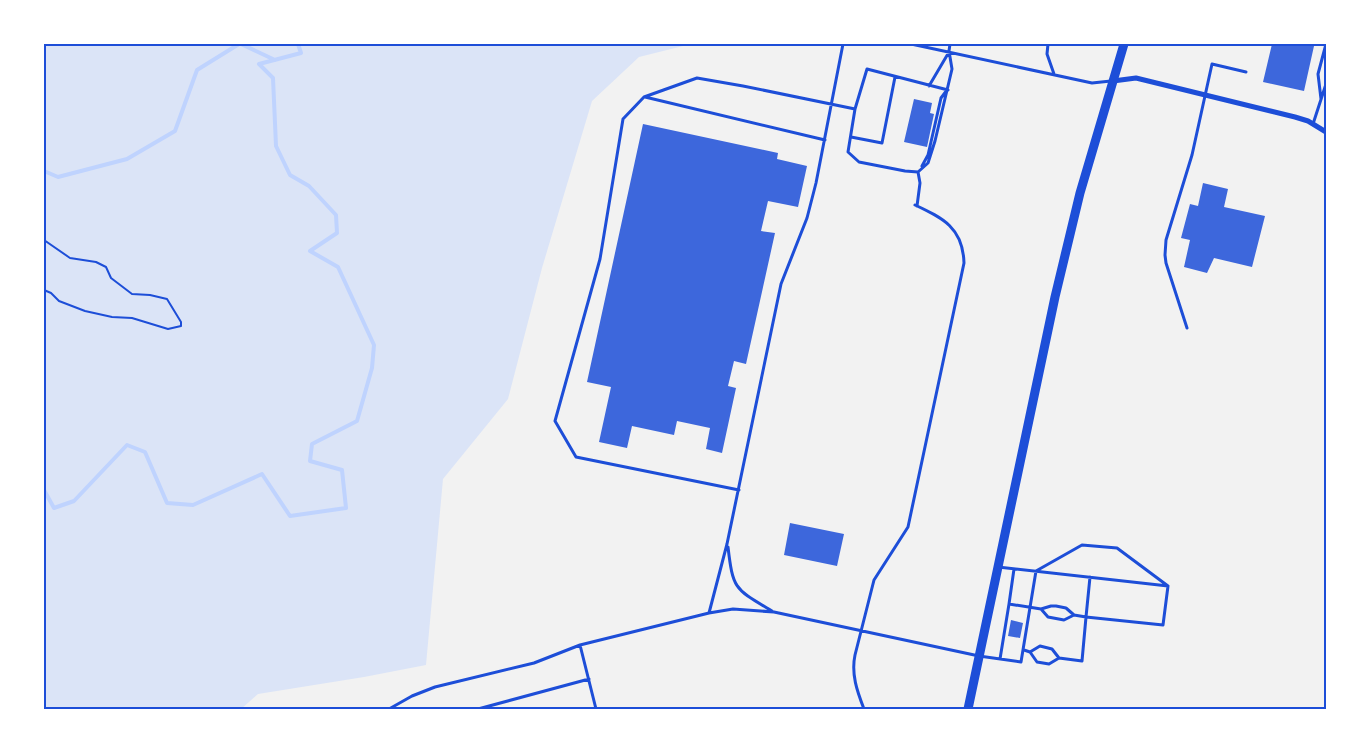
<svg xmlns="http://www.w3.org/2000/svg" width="1370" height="753" viewBox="0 0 1370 753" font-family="Spectral,serif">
<rect width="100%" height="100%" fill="#f2f2f2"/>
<path fill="#dbe4f7" d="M44 44H691L639 57 592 101 542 268 508 399 443 479 426 665 364 677 258 694 241 709H44Z"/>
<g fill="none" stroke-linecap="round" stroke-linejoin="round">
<path stroke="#bfd3fe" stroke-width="4" d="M241 44 275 60
M44 171 58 177 127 159 175 131 197 70 239 44
M44 490 54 508 74 501 127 445 145 452 167 503 193 505 262 474 290 516 346 508 342 470 310 461 312 444 357 421 372 368 374 345 338 267 310 251 337 233 336 215 309 186 290 175 276 146 273 78 259 64 301 53 298 44"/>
</g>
<path fill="#3d67dc" d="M1272 44H1304L1314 46 1304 91 1263 82Z
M914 99 932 103 930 113 934 114 927 147 904 142Z
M643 124 778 153 777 159 807 166 798 207 768 201 761 231 775 233 746 364 734 361 728 386 736 388 722 453 706 449 710 428 677 421 674 435 632 426 627 448 599 442 611 387 587 382Z
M1203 183 1228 189 1224 207 1265 216 1252 267 1214 258 1207 273 1184 267 1190 240 1181 238 1190 204 1198 206Z
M790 523 844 534 837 566 784 555Z
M1011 620 1023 623 1020 638 1008 636Z"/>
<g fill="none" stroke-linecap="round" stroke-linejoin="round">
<path stroke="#1d4ed8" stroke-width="2" d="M44 240 70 258 96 262 106 267 111 278 132 294 150 295 167 299 181 322V326L168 329 132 318 112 317 85 311 59 301 51 293 44 290"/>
<path stroke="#1d4ed8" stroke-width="3" d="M911 44 1092 83 1111 81
M1048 44 1047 54 1054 74
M929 86 949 52
M645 97 825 140
M1321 99 1318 74 1326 44
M855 109 848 152 859 162 905 171 918 172 920 183 917 206
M1313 124 1326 84
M851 137 882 143 895 77
M922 166 928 155 941 98 947 90
M918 172 928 163 935 141 952 69 949 51 950 44
M1187 328 1166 263 1165 255 1166 240 1192 155 1212 64 1246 72
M739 490 576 457 555 421 600 259 623 119 644 97 697 78 743 86 855 109 867 69 948 90
M728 547C733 590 735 589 772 611
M998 567 1168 586 1163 625 1086 617 1082 661 1059 658 1049 664 1037 662 1030 652
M1009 604 1014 569
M1041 609 1048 617 1064 620 1074 615 1086 617 1090 577
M709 613 727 544 781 284 807 218 816 183 843 44
M580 645 596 709
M1024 650 1030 652 1040 646 1052 649 1059 658
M1000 659 1009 604 1041 609 1051 606H1056L1066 608 1074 615
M389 709 412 696 435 687 534 663 580 645 709 613 733 609 774 612 979 656 1021 662 1036 571 1082 545 1117 548 1168 586
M478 709 589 679
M864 709C857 691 851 674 855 655L874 580 908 527 964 263C963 228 943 218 915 205"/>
<path stroke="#1d4ed8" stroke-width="5" d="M1113 81 1136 78 1295 117 1308 121 1326 132"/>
<path stroke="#1d4ed8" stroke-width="9" d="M968 709 1055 297 1080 193 1124 44"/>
</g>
<rect width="1370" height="753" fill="none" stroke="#ffffff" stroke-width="90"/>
<rect x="45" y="45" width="1280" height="663" fill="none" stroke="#1d4ed8" stroke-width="2"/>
</svg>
